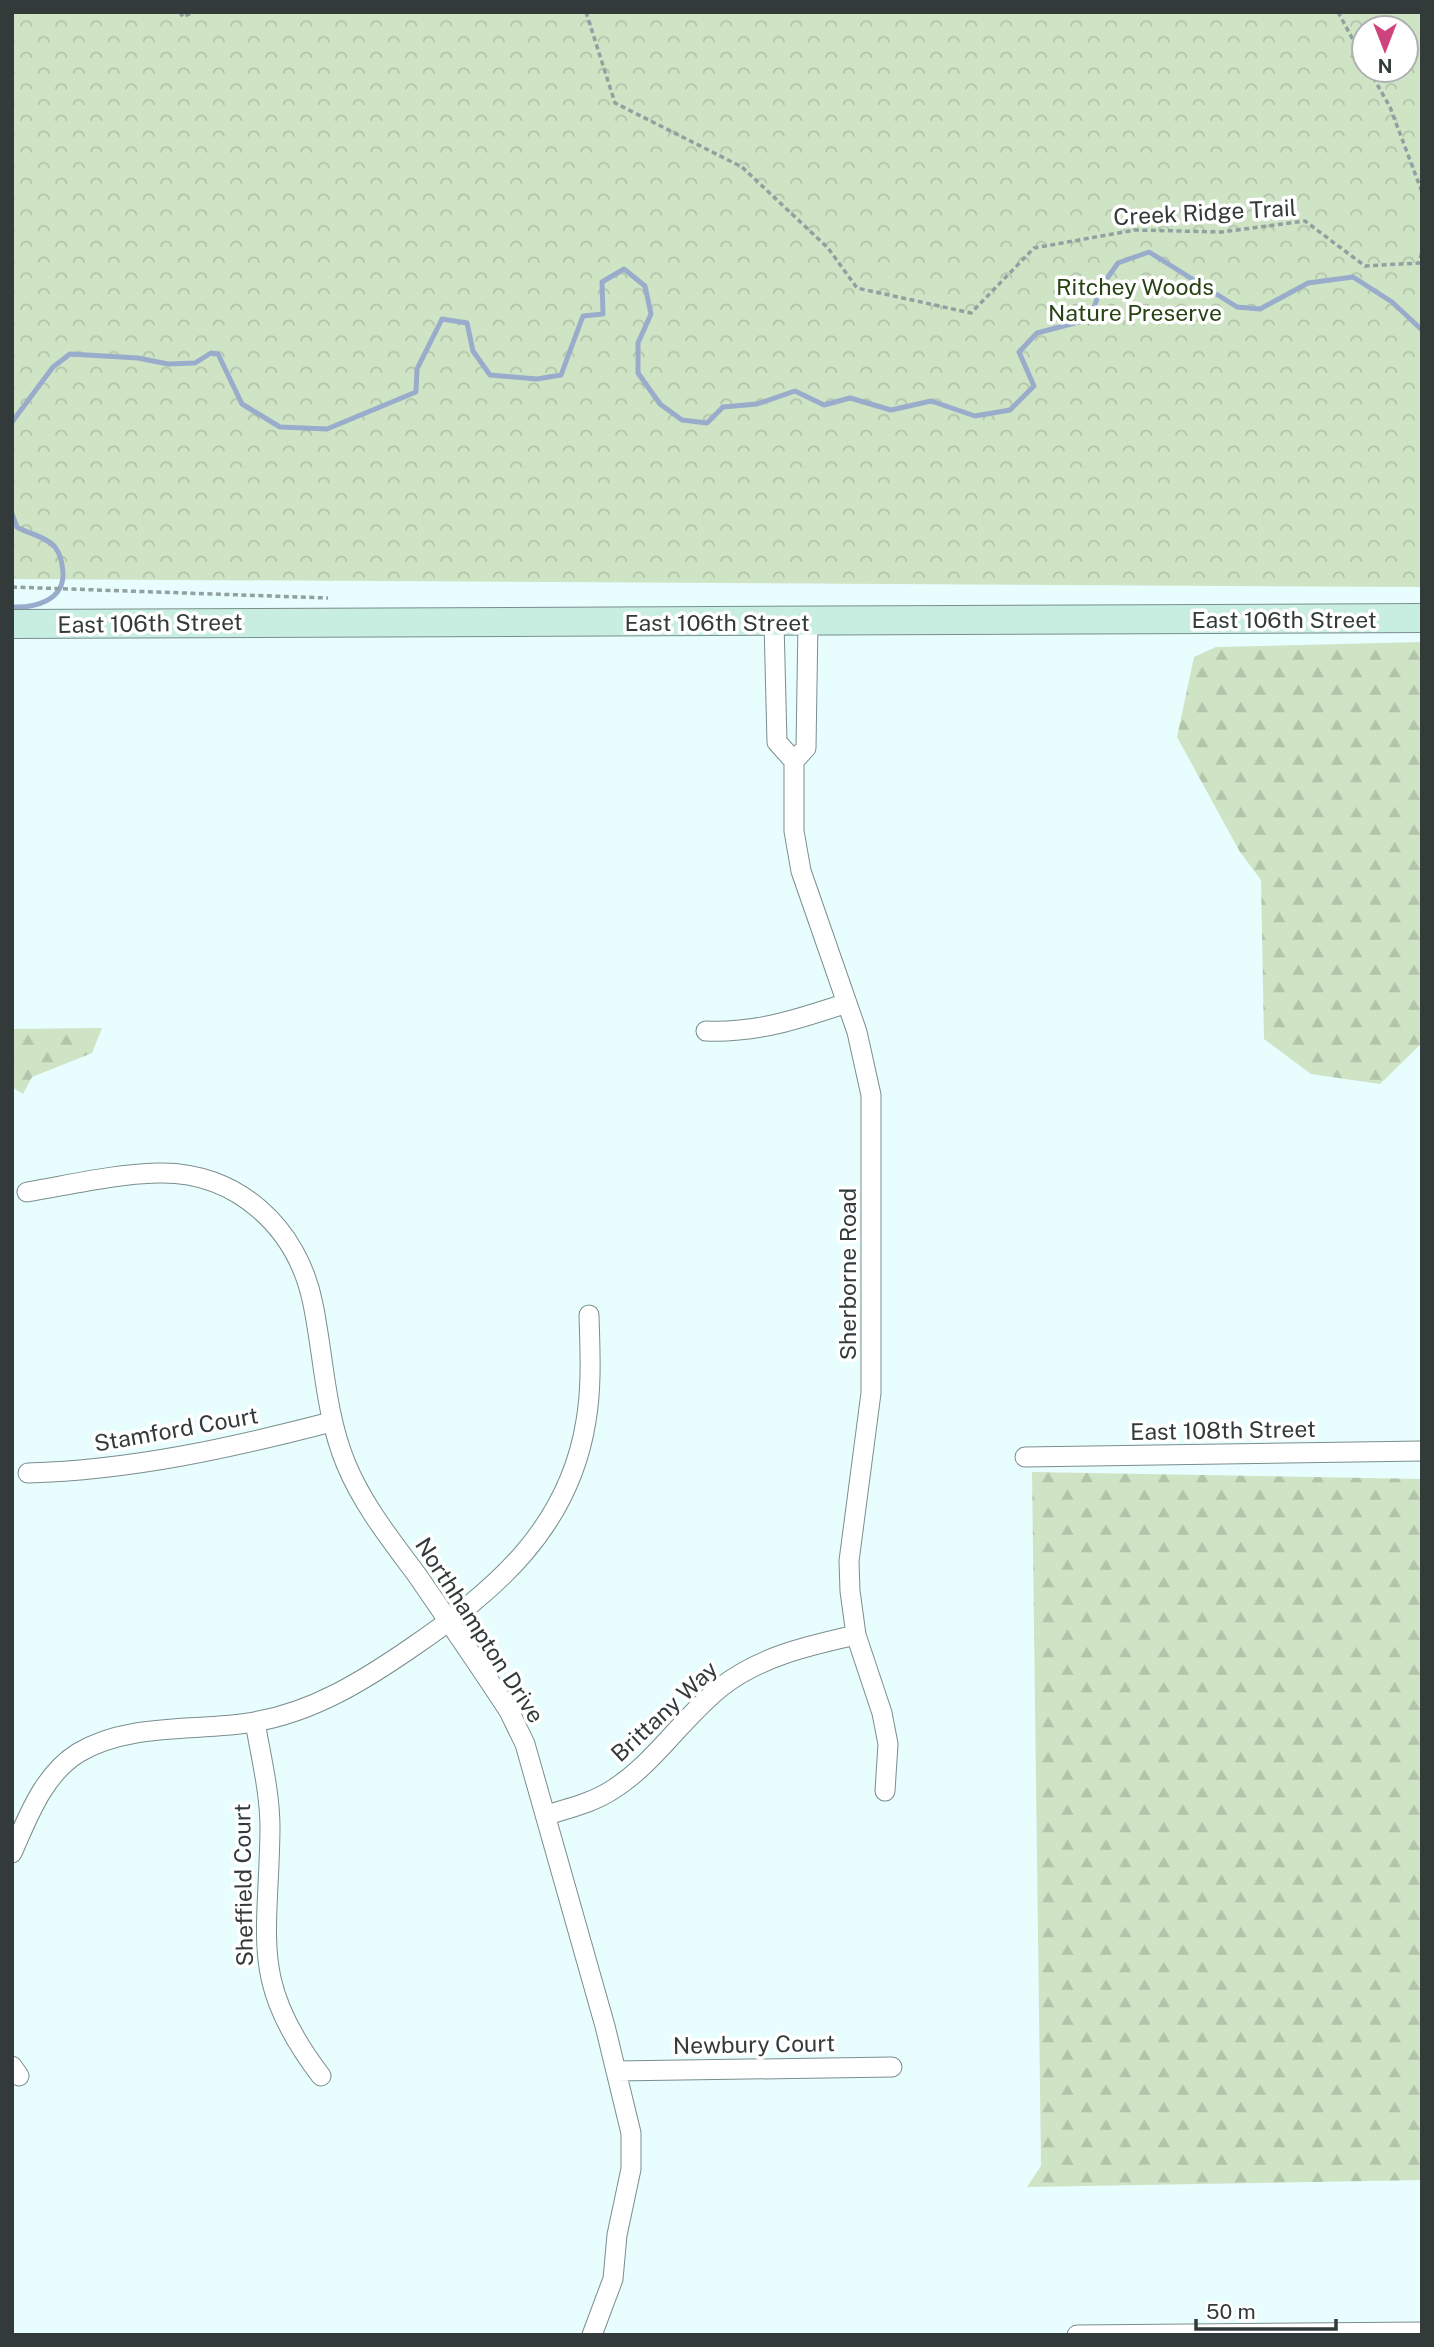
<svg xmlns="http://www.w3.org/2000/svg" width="1434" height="2347" viewBox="0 0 1434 2347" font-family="'Public Sans',sans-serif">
<defs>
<pattern id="forest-firs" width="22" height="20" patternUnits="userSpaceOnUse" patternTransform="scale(1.75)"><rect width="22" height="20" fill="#cfe4c5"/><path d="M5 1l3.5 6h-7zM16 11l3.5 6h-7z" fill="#b2c4aa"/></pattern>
<pattern id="park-crowns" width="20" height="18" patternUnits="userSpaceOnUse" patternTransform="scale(1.75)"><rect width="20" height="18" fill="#cfe4c5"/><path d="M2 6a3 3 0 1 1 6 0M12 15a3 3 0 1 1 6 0" fill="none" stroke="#b2c4aa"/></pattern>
</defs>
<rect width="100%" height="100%" fill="#e8fdfd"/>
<path fill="url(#forest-firs)" d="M1422 642V1043L1380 1084 1311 1074 1264 1039 1261 880 1240 852 1177 737 1194 657 1216 647Z
M102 1028 92 1053 32 1077 23 1094 12 1087V1029Z
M1032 1472 1422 1479V2180L1027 2187 1041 2166Z"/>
<path fill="url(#park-crowns)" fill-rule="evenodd" d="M12 12H1422V587L12 579ZM1364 28H1406V70H1364Z"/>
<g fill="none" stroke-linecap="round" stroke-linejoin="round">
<path stroke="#9aaccc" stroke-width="5" d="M12 422 53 367 70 354 138 358 168 364 195 363 211 353 218 354 242 404 280 427 327 429 416 392 417 369 442 319 467 323 473 351 490 375 537 379 561 375 583 316 603 314 602 282 624 269 645 286 651 314 638 343V373L660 404 682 420 707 423 723 407 757 404 795 391 824 405 850 398 891 410 931 401 975 416 1010 410 1034 386 1019 352 1037 333 1090 319 1101 287 1118 263 1149 252 1237 307 1260 309 1308 283 1353 277 1392 302 1422 330
M12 514 17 527C29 534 45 536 55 547 61 555 62 563 63 573 64 600 36 608 12 607"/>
<g stroke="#7b8d8e" stroke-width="21">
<path id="street" d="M774 622 777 742 794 761 806 748 808 621
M794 761V831L801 871 857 1032 871 1095V1393L849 1561 850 1591 856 1635 882 1713 888 1744 885 1791
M706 1031C757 1033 799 1019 847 1003
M27 1192C69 1185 114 1174 158 1173 237 1171 298 1228 313 1304 324 1358 325 1413 346 1464 363 1505 391 1540 417 1575 448 1620 479 1665 509 1711L525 1744 605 2026 631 2133V2169L617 2235 613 2279 592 2335
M1025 1457 1422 1451
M28 1473C132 1470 231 1448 331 1422
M255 1722C261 1757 270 1793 270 1828 269 1939 248 1980 321 2076
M547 1815C569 1808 592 1803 612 1790 654 1764 682 1718 721 1687 761 1656 808 1646 856 1635
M12 1853C28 1817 43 1775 78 1753 129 1722 198 1732 254 1722 313 1712 363 1681 411 1648 496 1590 569 1528 586 1421 592 1386 590 1350 589 1315
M12 2066 19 2076
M616 2071 892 2067
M1077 2335 1422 2332"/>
</g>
<g stroke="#7b8d8e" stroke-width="30">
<path id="secondary" d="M12 624 1422 618"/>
</g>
<path stroke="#91a0a0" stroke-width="3.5" stroke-dasharray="5 3.5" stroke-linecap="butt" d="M180 12 183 17 193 12
M586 12 615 103 742 167 828 248 857 288 971 313 1034 248 1135 230 1222 232 1305 221 1365 266 1419 263 1422 252
M1204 12H1214
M1338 12 1364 60
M1369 70 1390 107 1422 192
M12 587 328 598"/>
<use href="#street" stroke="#fff" stroke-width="19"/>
<use href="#secondary" stroke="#c7eee1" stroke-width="28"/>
</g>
<g text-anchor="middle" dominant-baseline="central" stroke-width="7" stroke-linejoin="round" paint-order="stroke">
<g font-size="23" fill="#323a3a" stroke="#fff">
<text transform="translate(1205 212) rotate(-3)">Creek Ridge Trail</text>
<text x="1284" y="619">East 106th Street</text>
<text x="717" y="622">East 106th Street</text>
<text transform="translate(150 623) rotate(-1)">East 106th Street</text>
<text transform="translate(847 1274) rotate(-90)">Sherborne Road</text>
<text transform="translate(176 1429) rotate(-10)">Stamford Court</text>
<text transform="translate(1223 1430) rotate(-1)">East 108th Street</text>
<text transform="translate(480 1630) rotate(57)">Northhampton Drive</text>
<text transform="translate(664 1711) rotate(-43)">Brittany Way</text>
<text transform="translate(243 1885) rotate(-91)">Sheffield Court</text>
<text transform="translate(754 2044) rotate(-1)">Newbury Court</text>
</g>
<g font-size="23" fill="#274314" stroke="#fff">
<text x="1135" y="286">Ritchey Woods<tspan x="1135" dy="26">Nature Preserve</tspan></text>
</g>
</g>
<rect width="1434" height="2347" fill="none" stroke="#323a3a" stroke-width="28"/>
<g transform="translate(1385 49) rotate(180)"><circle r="33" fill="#ffffff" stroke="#adb0b0" stroke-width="2"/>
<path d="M0-5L12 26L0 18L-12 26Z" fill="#cc437d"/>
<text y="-10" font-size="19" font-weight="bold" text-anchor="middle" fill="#323a3a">N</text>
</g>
<path d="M1196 2319v10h140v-10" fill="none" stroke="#323a3a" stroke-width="3.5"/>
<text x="1206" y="2319" font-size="21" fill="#323a3a" stroke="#ffffff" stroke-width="5" paint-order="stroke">50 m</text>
</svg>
